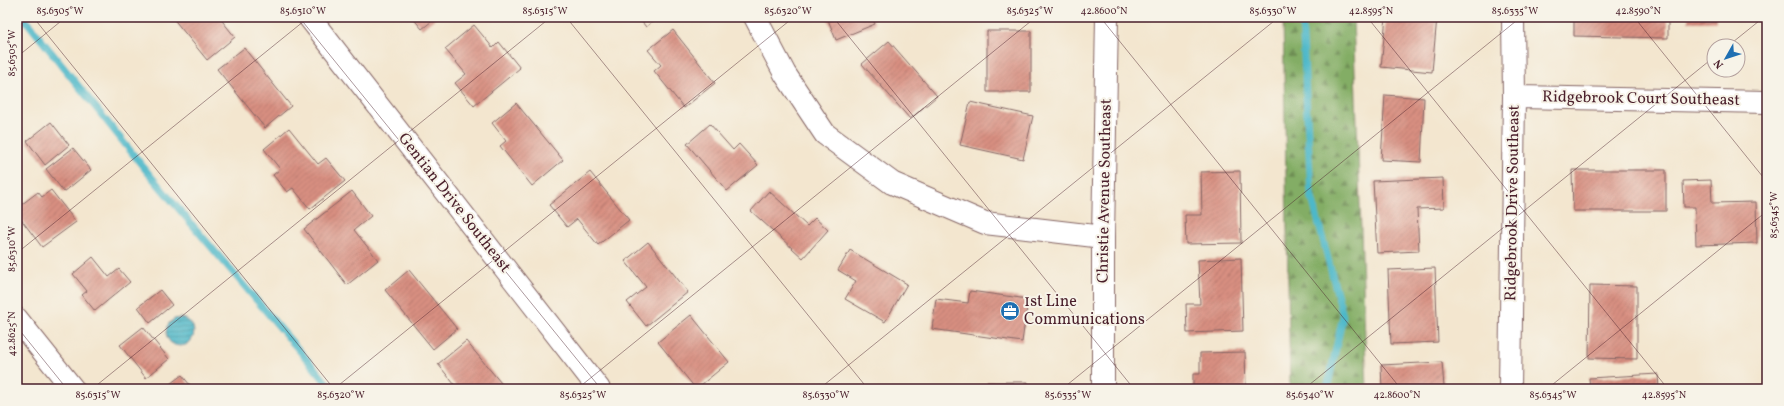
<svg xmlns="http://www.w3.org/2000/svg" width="1784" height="406" viewBox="0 0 1784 406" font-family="Vollkorn,serif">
<defs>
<pattern id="forest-firs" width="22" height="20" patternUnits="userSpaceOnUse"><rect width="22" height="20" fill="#83ad65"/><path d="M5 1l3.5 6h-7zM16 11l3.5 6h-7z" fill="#6d8c53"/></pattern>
<pattern id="water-rules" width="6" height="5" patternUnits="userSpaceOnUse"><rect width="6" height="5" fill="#4db8c9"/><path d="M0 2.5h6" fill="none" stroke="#4295a3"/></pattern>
<pattern id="building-hatch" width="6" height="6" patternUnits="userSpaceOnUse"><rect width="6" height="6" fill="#d88f81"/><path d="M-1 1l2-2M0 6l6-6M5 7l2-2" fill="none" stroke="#b1746a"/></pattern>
</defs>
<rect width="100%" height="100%" fill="#f7f3e8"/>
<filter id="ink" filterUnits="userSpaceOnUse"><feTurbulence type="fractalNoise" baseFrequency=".025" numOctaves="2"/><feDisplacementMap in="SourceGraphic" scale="8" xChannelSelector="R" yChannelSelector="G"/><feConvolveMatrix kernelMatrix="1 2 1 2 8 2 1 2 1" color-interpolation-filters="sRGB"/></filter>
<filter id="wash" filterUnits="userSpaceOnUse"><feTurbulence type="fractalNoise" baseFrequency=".012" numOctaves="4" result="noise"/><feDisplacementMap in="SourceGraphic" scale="16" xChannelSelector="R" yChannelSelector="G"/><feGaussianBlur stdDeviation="0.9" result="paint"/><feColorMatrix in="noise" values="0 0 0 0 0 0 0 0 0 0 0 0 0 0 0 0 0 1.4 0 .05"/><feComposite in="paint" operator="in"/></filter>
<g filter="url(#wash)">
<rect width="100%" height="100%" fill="#f3e6cf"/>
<path fill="url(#forest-firs)" stroke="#666648" d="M1283 17H1353L1367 389H1290Z"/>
<path fill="url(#water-rules)" stroke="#4c6c7a" d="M166 332a14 14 0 1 1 28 0a14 14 0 1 1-28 0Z"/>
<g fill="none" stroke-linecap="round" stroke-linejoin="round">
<path stroke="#4db8c9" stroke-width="7" d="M23 17 149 174 332 389
M1302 17 1311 194 1343 316 1327 389"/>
</g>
<g id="blocks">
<path fill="url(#building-hatch)" d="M172 17H219L235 37 207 60Z
M412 17H437L422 29Z
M638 17H658L646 27Z
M827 17H872L875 24 836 40Z
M1386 17H1437L1432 72 1381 67Z
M1574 17H1668V38L1574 36Z
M1688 17H1717V22H1688Z
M474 25 493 48 499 42 520 68 474 106 455 83 466 74 445 49Z
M673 30 715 83 684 108 654 71 661 65 648 50Z
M987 31H1031V92H987Z
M889 41 937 96 910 119 862 64Z
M244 48 291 106 265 128 217 69Z
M1385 95 1424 98 1421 162 1381 160Z
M970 102 1033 116 1023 159 960 145Z
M516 103 563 160 532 186 500 146 506 141 492 123Z
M51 122 69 145 45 165 27 141Z
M710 124 733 150 739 144 758 165 727 191 687 144Z
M289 128 318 164 326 158 345 181 310 209 293 188 287 192 273 175 280 169 264 149Z
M73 148 91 170 64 192 46 169Z
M1572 170H1666V211H1573Z
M1240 171 1241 243 1186 244 1185 215H1202L1201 172Z
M590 172 629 220 598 245 577 219 567 227 549 205Z
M1443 178 1444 208 1417 209 1419 251 1377 253 1373 181Z
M1711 180 1712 203 1756 202 1757 243 1696 245 1695 207H1684L1683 181Z
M51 190 76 222 42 247 17 214V208L38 192 42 197Z
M352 191 371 216 354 230 378 260 347 285 304 229Z
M769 191 807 226 815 218 828 230 803 258 751 211Z
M648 242 688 292 646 326 627 302 646 287 625 261Z
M850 250 907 284 885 322 845 299 856 281 838 270Z
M93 257 109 277 119 269 130 282 95 311 82 295 87 291 73 274Z
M1241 258 1243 331 1187 333 1186 304H1200L1198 260Z
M1435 268 1438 342 1391 344 1388 270Z
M409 270 457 329 433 349 385 290Z
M1590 285 1637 286V359L1589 358Z
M160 290 172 305 150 323 138 307Z
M970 291 1028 299 1022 342 932 329 936 299 968 303Z
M691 315 729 362 696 389 658 342Z
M143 327 169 359 146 378 120 345Z
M466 341 506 389H458L438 364Z
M1245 352 1246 389H1193V374H1200V353Z
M1442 362 1444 387H1428V389H1382L1381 365Z
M1658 374 1659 389H1590L1589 378Z
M182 375 193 389H163Z
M987 382H1028V389H987Z"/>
</g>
</g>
<g filter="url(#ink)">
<use href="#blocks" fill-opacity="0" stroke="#856564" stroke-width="1"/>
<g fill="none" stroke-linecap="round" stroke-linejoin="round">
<g stroke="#856564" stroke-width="24">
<path id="street" d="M309 17 599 389
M755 17 785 74 825 134 892 183 985 223 1103 237
M1514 97 1767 102
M17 319 73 389
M1103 389V237L1107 17
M1510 389 1514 97 1513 17"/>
</g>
<use href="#street" stroke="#fff" stroke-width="22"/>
</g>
</g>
<path fill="none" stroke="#4a1f2b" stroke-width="1" stroke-opacity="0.45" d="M33 17 334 389M299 17 601 389M566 17 868 389M833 17 1134 389M1100 17 1401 389M1367 17 1668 389M1634 17 1767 182M1728 46 1764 17M17 57 66 17M17 253 309 17M17 327 67 389M92 389 551 17M334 389 794 17M577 389 1036 17M819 389 1279 17M1062 389 1521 17M1304 389 1714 57M1547 389 1767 211"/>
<defs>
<g id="office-disc" transform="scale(1)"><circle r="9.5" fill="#1f6fb2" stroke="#f7f3e8"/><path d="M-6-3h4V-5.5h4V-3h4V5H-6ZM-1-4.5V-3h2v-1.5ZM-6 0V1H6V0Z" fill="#fff"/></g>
</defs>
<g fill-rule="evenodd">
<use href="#office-disc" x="1010" y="311"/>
</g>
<g text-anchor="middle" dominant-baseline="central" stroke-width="4" stroke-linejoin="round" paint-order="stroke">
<g font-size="16" fill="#4a1f2b" stroke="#f7f3e8">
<text transform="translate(1641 99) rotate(1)">Ridgebrook Court Southeast</text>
<text transform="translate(1105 191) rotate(-89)">Christie Avenue Southeast</text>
<text transform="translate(454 203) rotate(52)">Gentian Drive Southeast</text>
<text transform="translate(1513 203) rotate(-89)">Ridgebrook Drive Southeast</text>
</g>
<g font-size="16" fill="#4a1f2b" stroke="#f7f3e8" text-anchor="start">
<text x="1024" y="302">1st Line<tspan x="1024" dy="18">Communications</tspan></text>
</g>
</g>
<rect width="1784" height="406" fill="none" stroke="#f7f3e8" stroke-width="44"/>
<g transform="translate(1726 58) rotate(231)"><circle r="19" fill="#f7f3e8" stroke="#b29e9c"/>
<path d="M0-3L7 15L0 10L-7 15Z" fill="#1f6fb2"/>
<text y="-6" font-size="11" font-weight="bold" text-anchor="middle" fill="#4a1f2b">N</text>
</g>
<rect x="22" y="22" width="1740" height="362" fill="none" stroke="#4a1f2b" stroke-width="1.5"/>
<g font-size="10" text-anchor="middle" fill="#4a1f2b">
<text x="60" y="14">85.6305°W</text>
<text x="303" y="14">85.6310°W</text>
<text x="545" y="14">85.6315°W</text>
<text x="788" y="14">85.6320°W</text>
<text x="1030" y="14">85.6325°W</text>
<text x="1104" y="14">42.8600°N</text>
<text x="1273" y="14">85.6330°W</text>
<text x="1371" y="14">42.8595°N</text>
<text x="1515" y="14">85.6335°W</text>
<text x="1638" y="14">42.8590°N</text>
<text transform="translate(11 53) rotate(-90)" y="4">85.6305°W</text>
<text transform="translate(1773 215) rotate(-90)" y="4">85.6345°W</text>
<text transform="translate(11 249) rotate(-90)" y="4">85.6310°W</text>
<text transform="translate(11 334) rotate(-90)" y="4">42.8625°N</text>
<text x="98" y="398">85.6315°W</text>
<text x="341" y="398">85.6320°W</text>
<text x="583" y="398">85.6325°W</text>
<text x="826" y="398">85.6330°W</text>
<text x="1068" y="398">85.6335°W</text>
<text x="1310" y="398">85.6340°W</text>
<text x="1397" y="398">42.8600°N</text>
<text x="1553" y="398">85.6345°W</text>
<text x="1664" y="398">42.8595°N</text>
</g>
</svg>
